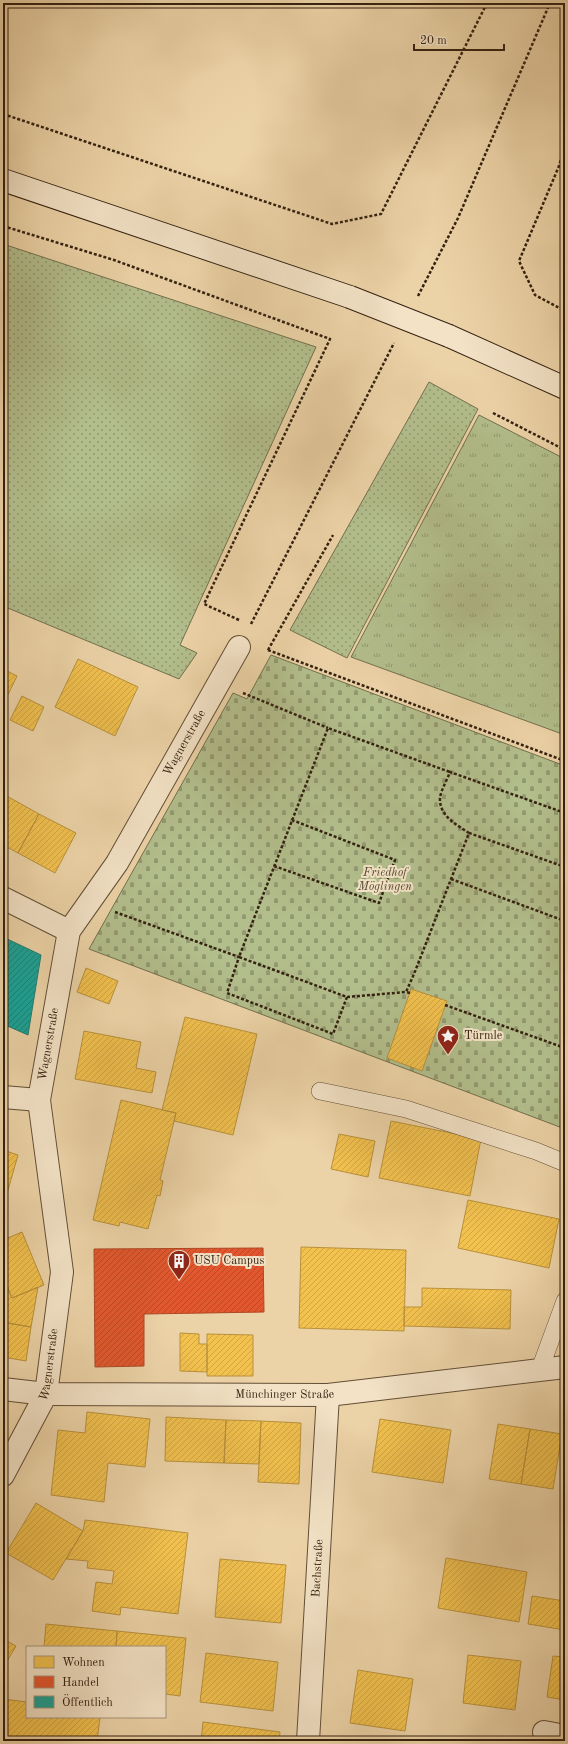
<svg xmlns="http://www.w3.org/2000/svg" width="568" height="1744" viewBox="0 0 568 1744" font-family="'Old Standard TT',serif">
<defs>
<pattern id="grass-tufts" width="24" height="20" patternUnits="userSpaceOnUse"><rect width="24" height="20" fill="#b2be8c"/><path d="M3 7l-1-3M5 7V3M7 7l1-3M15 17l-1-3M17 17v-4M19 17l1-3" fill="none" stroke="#929a71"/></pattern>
<pattern id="cemetery-stones" width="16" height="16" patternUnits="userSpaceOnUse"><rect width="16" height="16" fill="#b2be8c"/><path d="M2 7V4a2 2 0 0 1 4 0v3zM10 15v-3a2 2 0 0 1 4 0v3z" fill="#929a71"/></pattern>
<pattern id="garden-dots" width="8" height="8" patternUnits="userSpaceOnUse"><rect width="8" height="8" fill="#b2be8c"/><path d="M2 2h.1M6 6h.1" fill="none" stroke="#929a71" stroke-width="1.8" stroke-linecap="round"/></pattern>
<pattern id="homes-hatch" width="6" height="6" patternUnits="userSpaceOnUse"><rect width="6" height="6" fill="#f2c14e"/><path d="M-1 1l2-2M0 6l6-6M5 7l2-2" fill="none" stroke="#d0a643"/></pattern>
<pattern id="shops-hatch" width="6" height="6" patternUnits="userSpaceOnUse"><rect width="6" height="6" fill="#e4572e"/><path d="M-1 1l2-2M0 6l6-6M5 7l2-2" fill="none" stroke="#ba4826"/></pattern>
<pattern id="public-hatch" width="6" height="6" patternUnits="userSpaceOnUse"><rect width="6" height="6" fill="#17a398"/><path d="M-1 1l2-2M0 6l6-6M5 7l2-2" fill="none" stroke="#16847b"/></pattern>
</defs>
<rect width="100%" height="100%" fill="#ecd3a7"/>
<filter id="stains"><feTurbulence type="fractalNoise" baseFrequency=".005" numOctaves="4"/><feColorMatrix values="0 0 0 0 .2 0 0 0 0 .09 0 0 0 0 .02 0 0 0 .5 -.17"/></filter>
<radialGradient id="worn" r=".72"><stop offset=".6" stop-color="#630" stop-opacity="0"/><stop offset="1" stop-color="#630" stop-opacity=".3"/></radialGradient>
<path fill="url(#grass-tufts)" stroke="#73704e" d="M479 415 565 459V735L351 657Z"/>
<path fill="url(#cemetery-stones)" stroke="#73704e" d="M271 655 565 766V1129L89 949 233 693 247 699Z"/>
<path fill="url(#garden-dots)" stroke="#73704e" d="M3 244 316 347 180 645 197 653 179 679 3 606Z
M429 382 478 409 347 658 290 630Z"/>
<path fill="url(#homes-hatch)" stroke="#b9913b" d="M78 659 138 687 115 736 55 707Z
M3 669 17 676 3 705Z
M22 696 44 707 33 731 10 720Z
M5 795 39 814 18 853 3 845V799Z
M39 814 76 833 55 873 18 853Z
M86 968 118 981 109 1004 77 992Z
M411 989 447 1001 422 1071 387 1058Z
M185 1017 257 1034 233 1135 174 1121 176 1113 162 1110Z
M84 1031 141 1042 136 1068 156 1072 152 1093 75 1079Z
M121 1100 176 1113 160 1180 163 1181 160 1196 157 1195 148 1229 120 1222 119 1226 93 1220Z
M391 1121 481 1139 470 1196 379 1178Z
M339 1134 375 1141 368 1177 331 1169Z
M3 1150 18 1155 4 1204H3Z
M468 1200 559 1219 549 1268 458 1248Z
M22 1232 44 1285 12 1298 3 1277V1240Z
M301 1247 406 1250 404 1331 299 1328Z
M3 1277 12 1298 38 1287 31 1327 3 1322Z
M422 1288 511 1290 510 1329 404 1326V1307H422Z
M3 1322 6 1323 3 1338Z
M6 1323 31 1327 26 1361 3 1357V1338Z
M180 1333 199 1334V1344H207V1372L180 1371Z
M207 1334 253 1335V1376H207Z
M87 1412 150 1419 145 1467 108 1463 104 1502 51 1495 58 1430 85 1433Z
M166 1417 226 1420 224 1463 165 1461Z
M380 1419 451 1430 443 1483 372 1472Z
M226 1420 261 1421 259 1464 224 1463Z
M261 1421 301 1423 299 1484 258 1482Z
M498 1424 530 1429 521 1484 489 1479Z
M530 1429 562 1434 553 1489 521 1484Z
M36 1503 83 1531 53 1580 6 1553Z
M85 1520 188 1533 178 1614 121 1607 120 1615 92 1611 96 1582 112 1584 114 1571 87 1568 88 1561 66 1559 83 1531Z
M446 1558 527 1572 519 1622 438 1608Z
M220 1559 286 1565 281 1623 215 1617Z
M532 1596 565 1601V1630L528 1624Z
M46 1624 117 1631 116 1647H44Z
M117 1631 186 1638 180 1696 165 1694V1647H116Z
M3 1639 16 1646 3 1668Z
M206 1653 278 1662 273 1711 200 1702Z
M468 1655 521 1661 515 1710 463 1703Z
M553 1656 565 1657V1700L547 1697Z
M358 1670 413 1679 405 1731 350 1723Z
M3 1699 27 1702V1717H100L97 1741H3Z
M203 1722 280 1732 279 1741H201Z"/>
<path fill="url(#shops-hatch)" stroke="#af4725" d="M263 1248 264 1312 144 1314V1366L95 1367 94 1249Z"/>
<path fill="url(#public-hatch)" stroke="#207c6f" d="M3 937 41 955 28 1035 3 1024V1013L6 1006 3 1005Z"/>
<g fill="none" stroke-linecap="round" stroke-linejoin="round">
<g stroke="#624e36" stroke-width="18">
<path id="lane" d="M320 1091 406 1109 536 1151 565 1163
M540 1369 565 1301"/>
</g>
<g stroke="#624e36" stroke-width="24">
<g id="street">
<path d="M3 898 69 931"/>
<path d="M3 1097 39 1100"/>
<path id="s1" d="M3 1389 46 1394 328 1395 565 1367"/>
<path id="s2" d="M3 1475 46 1394 62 1272 39 1100 69 931 117 863 239 647"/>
<path d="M544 1732 565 1736"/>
<path id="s3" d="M308 1741 328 1395"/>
</g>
</g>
<g stroke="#342110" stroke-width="24">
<path id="secondary" d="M3 180 350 297
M449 336 565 388"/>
</g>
<path stroke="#342110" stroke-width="2.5" stroke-dasharray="3 2" stroke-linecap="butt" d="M3 114 332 224 381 214 487 3
M565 146 559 166 519 261 535 295 565 311
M3 226 114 260 330 339 204 604 239 620
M418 296 458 218 550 3
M493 413 565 450
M251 624 394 343
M268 650 565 761
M268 650 333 535
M243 693 328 728
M469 833C457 825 439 816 440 798 441 790 447 780 450 772L565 813
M274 866 379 903 395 860 292 820
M451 879 565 921
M115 912 239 957 227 993 333 1034 347 997 239 957 328 728 450 772
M410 993 406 992 414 974 469 833 565 867
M347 997 406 992
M445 1005 565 1048"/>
<use href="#lane" stroke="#f3e2c6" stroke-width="17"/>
<use href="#street" stroke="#f3e2c6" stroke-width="22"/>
<use href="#secondary" stroke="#f3e2c6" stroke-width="22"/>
<g stroke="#342110" stroke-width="24" stroke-linecap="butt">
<path id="secondary-bridge" d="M350 297 449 336"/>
</g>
<use href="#secondary-bridge" stroke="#f3e2c6" stroke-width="22"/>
</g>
<defs>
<g id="sight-pin" transform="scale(1.15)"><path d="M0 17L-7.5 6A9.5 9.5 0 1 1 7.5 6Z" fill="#8f2418" stroke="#f3e2c6"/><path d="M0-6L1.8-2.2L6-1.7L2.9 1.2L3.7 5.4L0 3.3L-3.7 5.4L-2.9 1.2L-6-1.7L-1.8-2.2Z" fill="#fff"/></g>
<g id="building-pin" transform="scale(1.15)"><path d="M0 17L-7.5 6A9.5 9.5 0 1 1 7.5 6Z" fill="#8f2418" stroke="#f3e2c6"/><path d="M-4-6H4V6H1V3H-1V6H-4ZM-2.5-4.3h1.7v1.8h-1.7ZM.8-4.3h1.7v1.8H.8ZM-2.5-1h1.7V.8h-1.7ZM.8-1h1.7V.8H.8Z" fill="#fff"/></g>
</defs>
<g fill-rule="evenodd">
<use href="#sight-pin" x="448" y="1036"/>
<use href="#building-pin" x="179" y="1261"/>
</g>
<g text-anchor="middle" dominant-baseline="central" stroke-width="4" stroke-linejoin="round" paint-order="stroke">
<g font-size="12" fill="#342110" stroke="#f3e2c6">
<text stroke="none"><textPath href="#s2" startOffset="781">Wagnerstraße</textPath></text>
<text stroke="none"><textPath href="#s2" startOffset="445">Wagnerstraße</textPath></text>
<text stroke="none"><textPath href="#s2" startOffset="121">Wagnerstraße</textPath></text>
<text stroke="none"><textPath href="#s1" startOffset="282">Münchinger Straße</textPath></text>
<text stroke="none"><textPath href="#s3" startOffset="173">Bachstraße</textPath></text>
</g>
<g font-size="12" font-style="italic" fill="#54482f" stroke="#f3e2c6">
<text x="385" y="873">Friedhof<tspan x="385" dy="14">Möglingen</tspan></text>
</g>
<g font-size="12" fill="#342110" stroke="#f3e2c6" text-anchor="start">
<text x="464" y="1036">Türmle</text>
<text x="194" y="1261">USU Campus</text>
</g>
</g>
<rect width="568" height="1744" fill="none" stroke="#ecd3a7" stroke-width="16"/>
<rect x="4" y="4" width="560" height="1736" fill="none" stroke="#342110" stroke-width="2"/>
<rect x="8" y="8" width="552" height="1728" fill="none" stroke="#342110"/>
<rect x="26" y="1646" width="140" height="72" fill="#f3e2c6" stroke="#a7957d"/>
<rect x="34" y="1656" width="20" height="12" fill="#f2c14e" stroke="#a7957d"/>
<text x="62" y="1666" font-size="12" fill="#342110">Wohnen</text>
<rect x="34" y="1676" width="20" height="12" fill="#e4572e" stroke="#a7957d"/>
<text x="62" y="1686" font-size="12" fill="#342110">Handel</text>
<rect x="34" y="1696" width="20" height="12" fill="#17a398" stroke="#a7957d"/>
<text x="62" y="1706" font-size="12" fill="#342110">Öffentlich</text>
<path d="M414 44v6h90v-6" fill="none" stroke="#342110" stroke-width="2"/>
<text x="420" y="44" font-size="12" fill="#342110" stroke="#f3e2c6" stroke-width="3" paint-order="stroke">20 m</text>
<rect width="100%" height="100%" filter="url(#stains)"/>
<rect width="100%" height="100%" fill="url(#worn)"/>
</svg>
